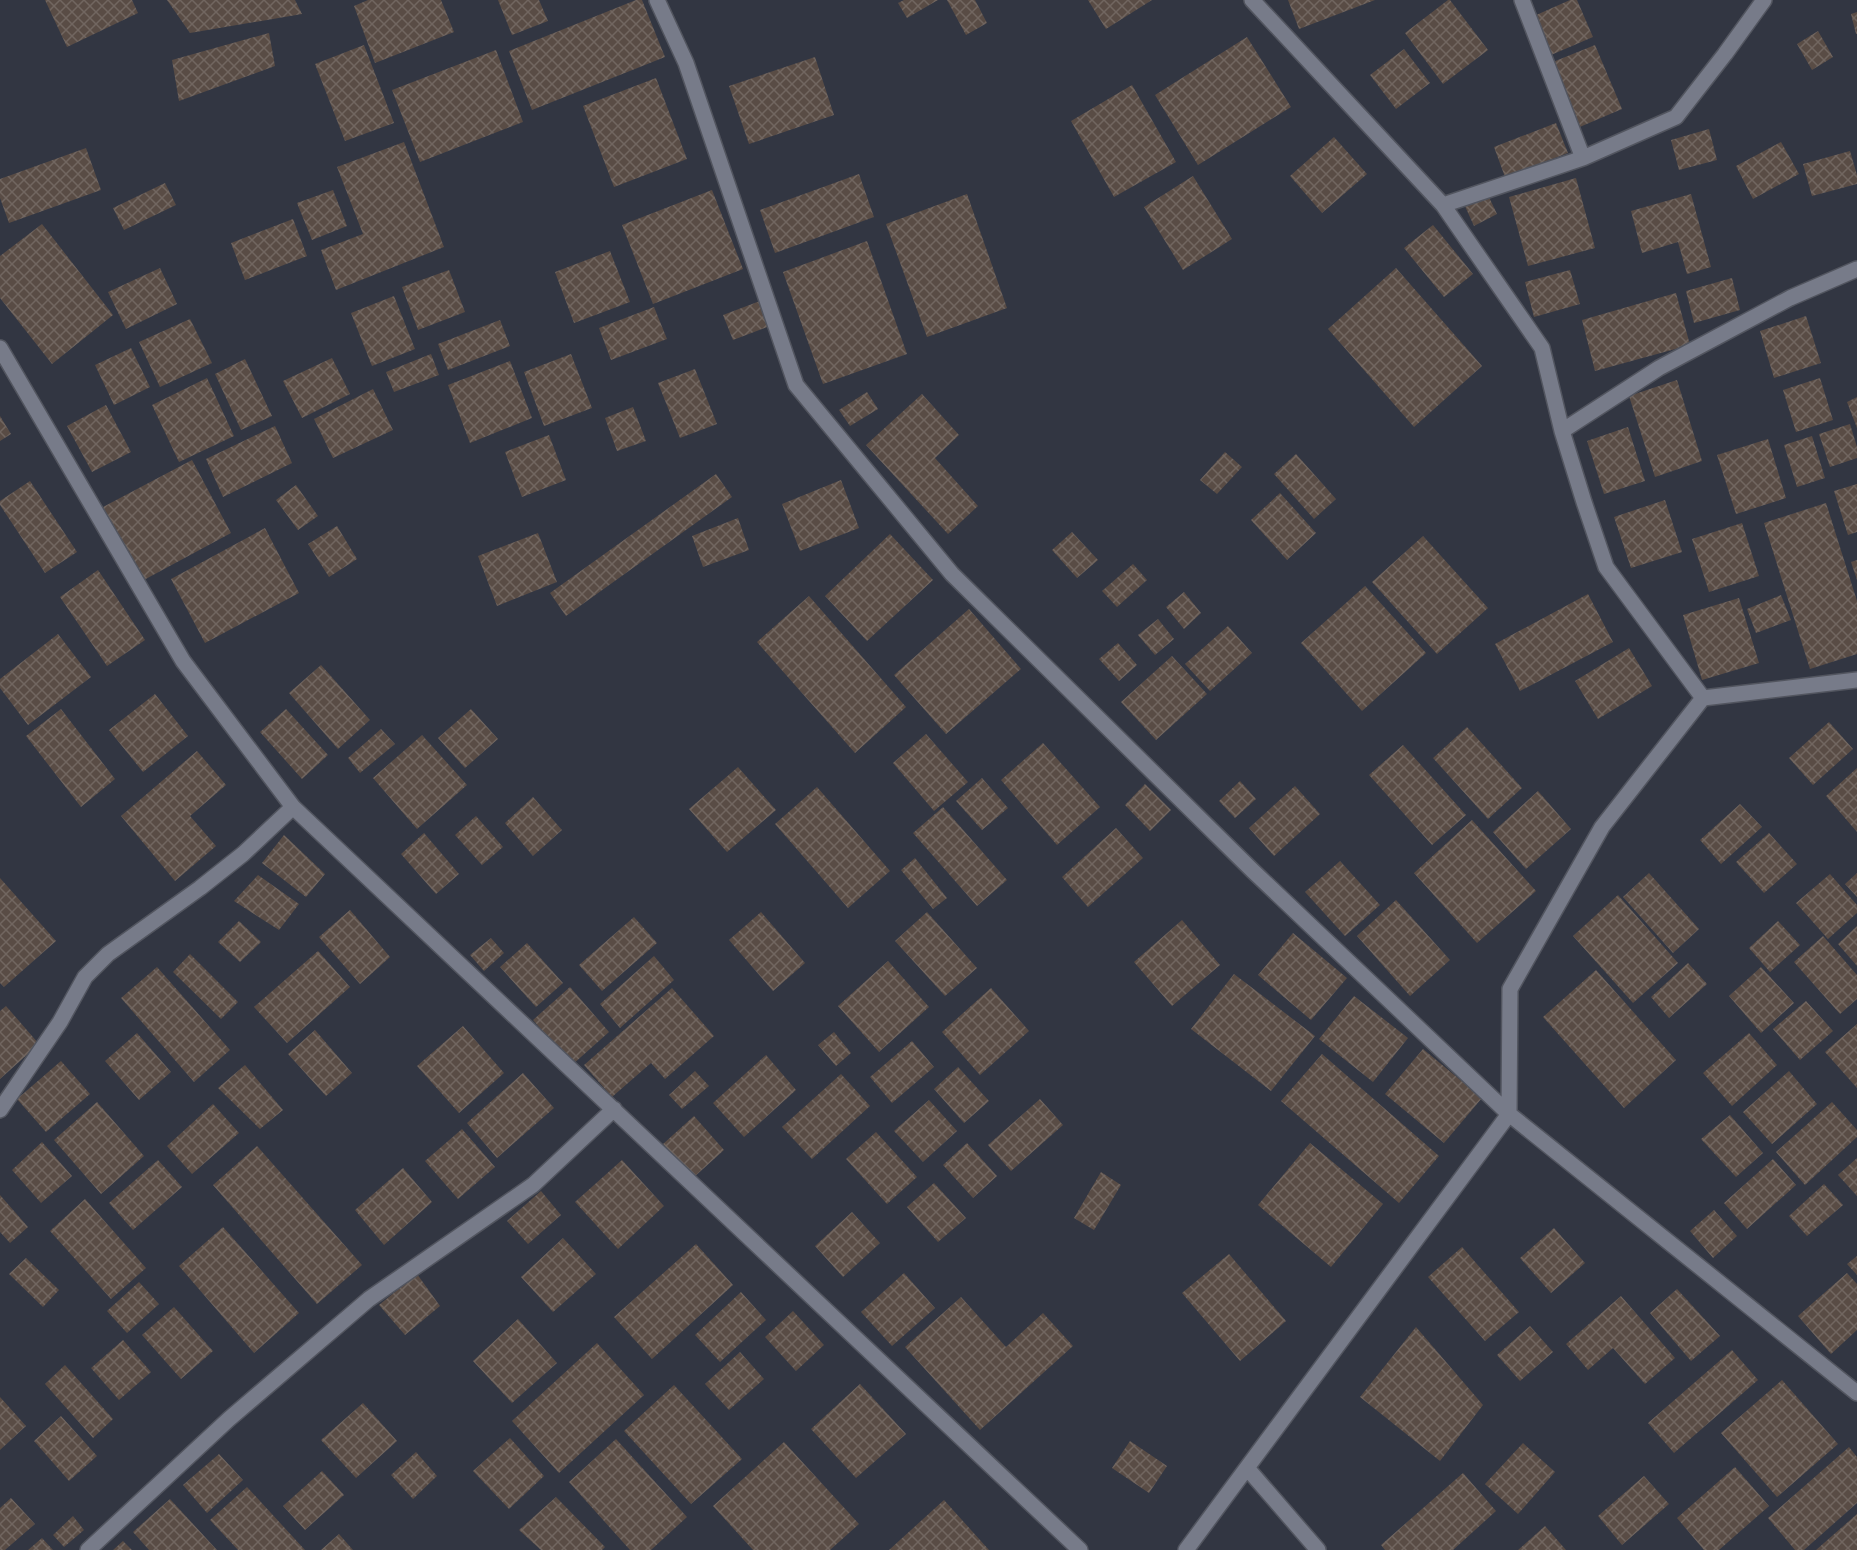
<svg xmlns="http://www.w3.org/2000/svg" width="1857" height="1550" viewBox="0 0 1857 1550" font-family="'Nunito Sans',sans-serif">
<defs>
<pattern id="building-cross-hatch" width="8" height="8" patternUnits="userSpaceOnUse" patternTransform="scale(1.5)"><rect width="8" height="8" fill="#594c45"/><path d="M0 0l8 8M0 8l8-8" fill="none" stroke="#716660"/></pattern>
</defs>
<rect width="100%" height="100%" fill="#323642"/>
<path fill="url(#building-cross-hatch)" d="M45 0H132L138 13 67 47Z
M167 0H295L302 14 190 33Z
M368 0H441L454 32 375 63 354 6Z
M498 0H539L548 21 512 35Z
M636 0H642L665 57 532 110 509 51Z
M904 0H938L907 18 898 3Z
M947 0H975L987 23 966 35Z
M1088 0H1152L1106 29Z
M1288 0H1375L1299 29Z
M1448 0H1450L1488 50 1443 84 1405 33Z
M1570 0H1577L1593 37 1551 55 1534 16Z
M1857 12V34H1856L1851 14Z
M1818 31 1833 57 1812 70 1797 44Z
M269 33 275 66 179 101 172 60Z
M1247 37 1291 107 1198 165 1155 95Z
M364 45 394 123 345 141 315 64Z
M1595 45 1622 109 1575 129 1548 64Z
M1404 49 1430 83 1396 109 1370 75Z
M496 50 523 122 420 162 392 90Z
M815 57 834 115 749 144 729 86Z
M656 78 687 159 614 187 583 106Z
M1132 85 1176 162 1114 197 1071 121Z
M1556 123 1568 153 1505 177 1494 147Z
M1709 129 1717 160 1679 170 1671 140Z
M1334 137 1367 174 1322 213 1290 176Z
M404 142 444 247 336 290 321 250 363 234 337 167Z
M1781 142 1799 174 1753 199 1736 166Z
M86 148 101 190 9 223 0 198V179Z
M1850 151 1857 175V184L1812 196 1803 164Z
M859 174 874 217 775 253 760 210Z
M1193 176 1232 239 1183 270 1144 207Z
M1576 178 1595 248 1528 266 1509 197Z
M165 183 176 205 124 230 113 208Z
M333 190 347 226 312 240 297 203Z
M712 190 743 269 653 304 622 225Z
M1487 193 1497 214 1474 226 1464 204Z
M967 194 1007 308 927 337 886 224Z
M1691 194 1711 267 1687 274 1678 242 1642 253 1631 211Z
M293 219 307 256 245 280 231 243Z
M42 224 113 315 52 364 0 298V256Z
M1433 225 1473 274 1444 297 1404 248Z
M867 241 907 354 823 384 783 272Z
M610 251 630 302 574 323 555 272Z
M160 268 177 304 126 329 108 292Z
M1396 268 1482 366 1414 427 1328 329Z
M449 270 465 312 418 330 402 287Z
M1570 270 1580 304 1534 317 1525 282Z
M1732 278 1740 310 1694 323 1686 291Z
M1676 293 1690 345 1595 371 1582 320Z
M394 296 415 349 372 366 351 313Z
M760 301 770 326 733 340 723 315Z
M654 307 667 339 611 360 599 328Z
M1806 316 1821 363 1774 378 1760 331Z
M190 319 212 363 160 387 139 342Z
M500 320 510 346 448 370 438 344Z
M131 348 150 387 114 405 95 365Z
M431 354 439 375 394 392 386 372Z
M571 354 592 408 544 426 524 372Z
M332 358 350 394 302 418 283 381Z
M245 359 272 416 241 430 215 374Z
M510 361 532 418 470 443 448 385Z
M695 369 717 424 680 438 658 383Z
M207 378 234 436 179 462 152 405Z
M1820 378 1833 420 1796 432 1783 390Z
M1677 380 1702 461 1655 477 1629 396Z
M373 389 393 430 333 458 314 419Z
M867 392 878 409 850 426 839 410Z
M922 394 959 435 935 458 978 506 948 534 866 445Z
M1857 397V428L1847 402Z
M106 405 131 452 92 472 67 426Z
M633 407 646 441 617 451 605 418Z
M0 416 11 434 0 441Z
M1850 424 1857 447V458L1830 467 1819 434Z
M275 426 292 463 223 497 206 459Z
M1628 427 1645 481 1604 494 1587 441Z
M549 435 566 480 522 497 505 452Z
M1812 436 1825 478 1797 487 1784 445Z
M1768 439 1786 498 1736 514 1717 455Z
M1225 452 1242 467 1217 494 1200 480Z
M1296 454 1336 499 1314 519 1274 474Z
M192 460 231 533 142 581 103 507Z
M716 474 732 497 566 616 550 593Z
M841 480 859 528 800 551 782 504Z
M30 481 77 552 45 573 0 505V501Z
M1857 484V532L1848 535 1834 491Z
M296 485 318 516 298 530 276 500Z
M1280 493 1316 533 1287 560 1251 520Z
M1665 500 1682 552 1631 568 1614 517Z
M1826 503 1857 601V654L1810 669 1764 523Z
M738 518 749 550 703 567 692 536Z
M1742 523 1759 576 1709 592 1692 539Z
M337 526 357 559 329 577 308 544Z
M265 528 299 593 205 643 171 579Z
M1072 532 1098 560 1077 578 1052 550Z
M538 533 557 582 497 606 478 556Z
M890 534 933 580 867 641 825 596Z
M1423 536 1488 608 1437 654 1372 582Z
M1857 560V580L1851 562Z
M1133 564 1147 580 1117 607 1102 591Z
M98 570 145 640 107 666 60 597Z
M1365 586 1426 653 1362 711 1301 643Z
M1184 592 1201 613 1184 629 1166 607Z
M1588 594 1613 642 1520 691 1495 644Z
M1781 595 1791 620 1756 633 1747 609Z
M809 596 906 707 855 753 757 642Z
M1739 598 1759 663 1702 680 1683 615Z
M969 609 1021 669 946 734 894 675Z
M1158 619 1174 639 1155 655 1138 635Z
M1228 626 1252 653 1210 691 1185 664Z
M58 634 91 677 28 725 0 688V679Z
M1118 643 1137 665 1119 681 1099 659Z
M1629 648 1652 686 1598 719 1575 681Z
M1172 656 1207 694 1156 740 1121 702Z
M321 665 370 720 338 749 289 693Z
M155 694 188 736 143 772 109 730Z
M61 709 115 779 81 807 26 736Z
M286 709 328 755 302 779 260 732Z
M471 709 498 739 465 768 438 738Z
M1829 722 1853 749 1813 785 1789 758Z
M1467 727 1522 788 1488 819 1433 758Z
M381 729 395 744 360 773 348 758Z
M926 734 968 782 934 811 893 763Z
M422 735 467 785 417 829 373 778Z
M1043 743 1100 807 1057 845 1001 780Z
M1403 745 1466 815 1432 845 1369 775Z
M197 751 226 785 190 816 216 846 175 881 121 816Z
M738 767 776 810 727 852 689 809Z
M1857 768V832L1826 796Z
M982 778 1008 808 982 830 956 801Z
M1240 781 1256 799 1235 818 1219 801Z
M1145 784 1171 810 1150 831 1125 805Z
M1295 786 1320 814 1274 856 1249 828Z
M817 787 890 871 848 908 775 824Z
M1538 791 1571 829 1526 869 1493 832Z
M533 797 562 830 533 856 505 823Z
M1740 804 1762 827 1721 864 1700 840Z
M943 807 1007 880 977 906 913 833Z
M476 816 503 847 482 865 455 835Z
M1472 820 1536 891 1477 943 1414 873Z
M1116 828 1143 858 1088 907 1062 877Z
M424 833 459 874 436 894 401 854Z
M1769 833 1797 864 1764 893 1736 862Z
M284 835 325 874 306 897 262 863Z
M915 858 947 898 933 909 901 870Z
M1340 861 1380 905 1345 936 1305 892Z
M1649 873 1699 929 1673 953 1623 897Z
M1857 873V897L1845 884Z
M1830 874 1857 905V913L1828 939 1796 903Z
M258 875 299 904 279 930 234 901Z
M0 878 56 941 4 987 0 983Z
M1618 895 1678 963 1633 1003 1573 936Z
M1396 900 1450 960 1410 996 1357 936Z
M350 910 390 957 360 984 319 937Z
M761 912 805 963 773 991 729 940Z
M927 912 977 968 945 996 895 941Z
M634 917 657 943 602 991 579 965Z
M1182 920 1220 965 1172 1006 1134 962Z
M239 921 261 942 240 962 218 942Z
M1778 921 1800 945 1770 972 1749 948Z
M1857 926V966L1838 944Z
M1293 933 1347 978 1311 1020 1258 975Z
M1823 936 1857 975V999L1840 1014 1794 962Z
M491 938 504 953 484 971 470 955Z
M527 943 563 983 536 1007 500 967Z
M318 951 350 987 287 1043 254 1007Z
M190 954 238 1002 221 1019 173 972Z
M654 956 674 980 620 1028 600 1004Z
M888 961 929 1007 879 1052 838 1006Z
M1688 963 1707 984 1669 1018 1651 997Z
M157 967 230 1050 194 1082 121 998Z
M1761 967 1794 1003 1761 1033 1729 996Z
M1596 970 1676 1060 1624 1108 1543 1017Z
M1234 974 1315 1036 1271 1091 1191 1029Z
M570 987 609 1032 572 1065 533 1020Z
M672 988 714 1036 665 1079 651 1063 612 1097 584 1065Z
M991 988 1029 1031 980 1075 942 1032Z
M1354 996 1408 1038 1373 1082 1319 1039Z
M1806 1001 1833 1031 1800 1060 1773 1029Z
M6 1006 39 1044 0 1079V1011Z
M1857 1024V1088L1825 1052Z
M463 1026 504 1073 459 1113 417 1066Z
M315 1030 352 1073 326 1096 288 1054Z
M834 1032 851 1053 836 1066 818 1045Z
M137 1033 171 1072 139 1100 105 1061Z
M1749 1033 1777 1065 1732 1106 1703 1073Z
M912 1041 934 1067 892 1103 870 1077Z
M1423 1049 1482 1098 1444 1143 1385 1094Z
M1322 1054 1439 1156 1399 1203 1281 1101Z
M766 1055 796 1090 744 1137 713 1103Z
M61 1061 90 1094 46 1132 17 1099Z
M245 1065 283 1110 260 1129 218 1088Z
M958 1067 989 1101 964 1123 934 1089Z
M695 1071 709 1086 682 1109 669 1095Z
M1789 1071 1817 1104 1772 1144 1743 1112Z
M523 1073 554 1108 497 1158 467 1123Z
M841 1074 870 1106 812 1159 782 1127Z
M1040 1099 1063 1125 1011 1171 988 1145Z
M929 1100 957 1131 923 1162 894 1131Z
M97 1102 144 1156 101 1194 54 1140Z
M1832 1102 1857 1130V1137L1805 1185 1776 1152Z
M213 1104 239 1133 192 1174 167 1146Z
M1730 1115 1763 1153 1736 1177 1701 1139Z
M694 1116 724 1150 693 1178 663 1144Z
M462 1129 495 1167 458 1199 425 1161Z
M876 1132 917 1177 887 1204 846 1159Z
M42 1142 72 1176 41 1203 12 1170Z
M967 1143 997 1176 973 1198 943 1165Z
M1310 1143 1383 1204 1331 1267 1258 1205Z
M257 1146 362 1265 317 1304 213 1185Z
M1857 1158V1196L1838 1175Z
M1773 1159 1796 1185 1747 1229 1724 1203Z
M158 1160 182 1187 133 1230 109 1203Z
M622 1160 664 1206 618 1249 575 1202Z
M403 1168 432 1202 384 1245 355 1210Z
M1101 1172 1121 1185 1094 1230 1074 1218Z
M934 1183 966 1218 938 1242 907 1207Z
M1824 1184 1843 1205 1807 1236 1789 1216Z
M541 1191 561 1215 528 1244 507 1221Z
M0 1195 28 1227 10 1243 0 1232Z
M85 1199 146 1268 111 1299 50 1231Z
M1714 1210 1737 1236 1713 1258 1690 1231Z
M852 1212 880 1243 843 1277 815 1246Z
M223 1227 299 1313 254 1353 179 1266Z
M1554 1228 1585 1263 1551 1293 1520 1258Z
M563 1238 596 1274 553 1312 521 1277Z
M696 1244 733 1285 652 1359 614 1317Z
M1462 1247 1519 1312 1485 1341 1428 1277Z
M1229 1254 1286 1321 1240 1361 1182 1293Z
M1857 1256V1275L1847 1264Z
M26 1258 59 1290 43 1307 9 1274Z
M904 1273 935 1308 892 1346 861 1312Z
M1847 1273 1857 1284V1330L1831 1354 1798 1316Z
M417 1274 440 1306 405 1335 379 1305Z
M139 1282 159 1304 127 1333 107 1311Z
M1677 1289 1720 1336 1691 1361 1650 1313Z
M741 1292 766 1320 720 1362 695 1335Z
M1621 1296 1675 1358 1645 1384 1613 1348 1588 1370 1566 1344Z
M961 1297 1006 1347 1043 1313 1073 1346 980 1430 905 1347Z
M174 1307 213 1351 181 1379 142 1335Z
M793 1311 824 1345 796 1371 765 1337Z
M518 1319 557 1363 512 1403 473 1361Z
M1530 1326 1553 1352 1520 1381 1497 1355Z
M1416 1327 1483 1405 1440 1461 1360 1397Z
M123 1340 151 1372 119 1400 91 1368Z
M597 1343 644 1395 559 1473 512 1421Z
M1732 1350 1758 1380 1674 1453 1648 1423Z
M740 1352 764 1379 729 1410 705 1384Z
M65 1365 113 1419 93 1438 45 1384Z
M1782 1380 1838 1444 1777 1497 1721 1433Z
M860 1384 906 1434 856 1478 811 1429Z
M674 1385 742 1459 691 1504 624 1431Z
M0 1397 26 1426 0 1450Z
M363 1403 397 1441 356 1478 321 1440Z
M61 1416 97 1456 69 1481 34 1441Z
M510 1438 544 1476 509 1509 473 1471Z
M616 1439 687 1517 651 1550H630L569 1482Z
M1130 1441 1167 1466 1149 1493 1112 1468Z
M784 1442 859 1524 830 1550H753L713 1506Z
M1523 1443 1555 1472 1518 1514 1485 1484Z
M1849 1447 1857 1457V1503L1804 1550H1795L1768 1518Z
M416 1452 437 1476 413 1499 391 1475Z
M219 1454 243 1480 207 1513 183 1485Z
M1735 1467 1769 1506 1719 1550H1704L1677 1518Z
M322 1471 344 1495 305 1530 283 1506Z
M1463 1473 1496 1511 1453 1550H1385L1381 1545Z
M1644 1476 1669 1504 1622 1545 1598 1516Z
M247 1487 305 1550H238L210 1520Z
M556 1497 605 1547 602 1550H541L519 1530Z
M11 1498 35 1524 5 1550H0V1508Z
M170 1499 217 1550H149L133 1532Z
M944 1500 989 1550H889Z
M1857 1514V1550H1816Z
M73 1516 84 1530 64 1547 53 1535Z
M1545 1526 1566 1550H1518Z
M339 1534 353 1550H321Z
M42 1538 53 1550H28Z
M123 1541 132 1550H113Z"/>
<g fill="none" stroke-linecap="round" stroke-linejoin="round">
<g stroke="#52555f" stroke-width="18">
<path id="minor" d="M657 0 686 63 796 385 952 574 1253 871 1509 1114 1857 1393
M1583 158 1676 117 1725 54 1764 0
M1443 205 1583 158 1522 0
M0 348 183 661 293 807 1080 1550
M1562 431 1659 368 1790 298 1857 269
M1703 698 1857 680
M0 1110 60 1022 85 977 108 954 200 888 243 854 293 807
M1247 1468 1318 1550
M88 1550 229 1419 369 1299 533 1185 614 1109
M1186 1550 1509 1114 1510 989 1602 827 1703 698 1606 567 1584 502 1562 431 1542 348 1443 205 1252 0"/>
</g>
<use href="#minor" stroke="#777b89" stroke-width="15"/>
</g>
</svg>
